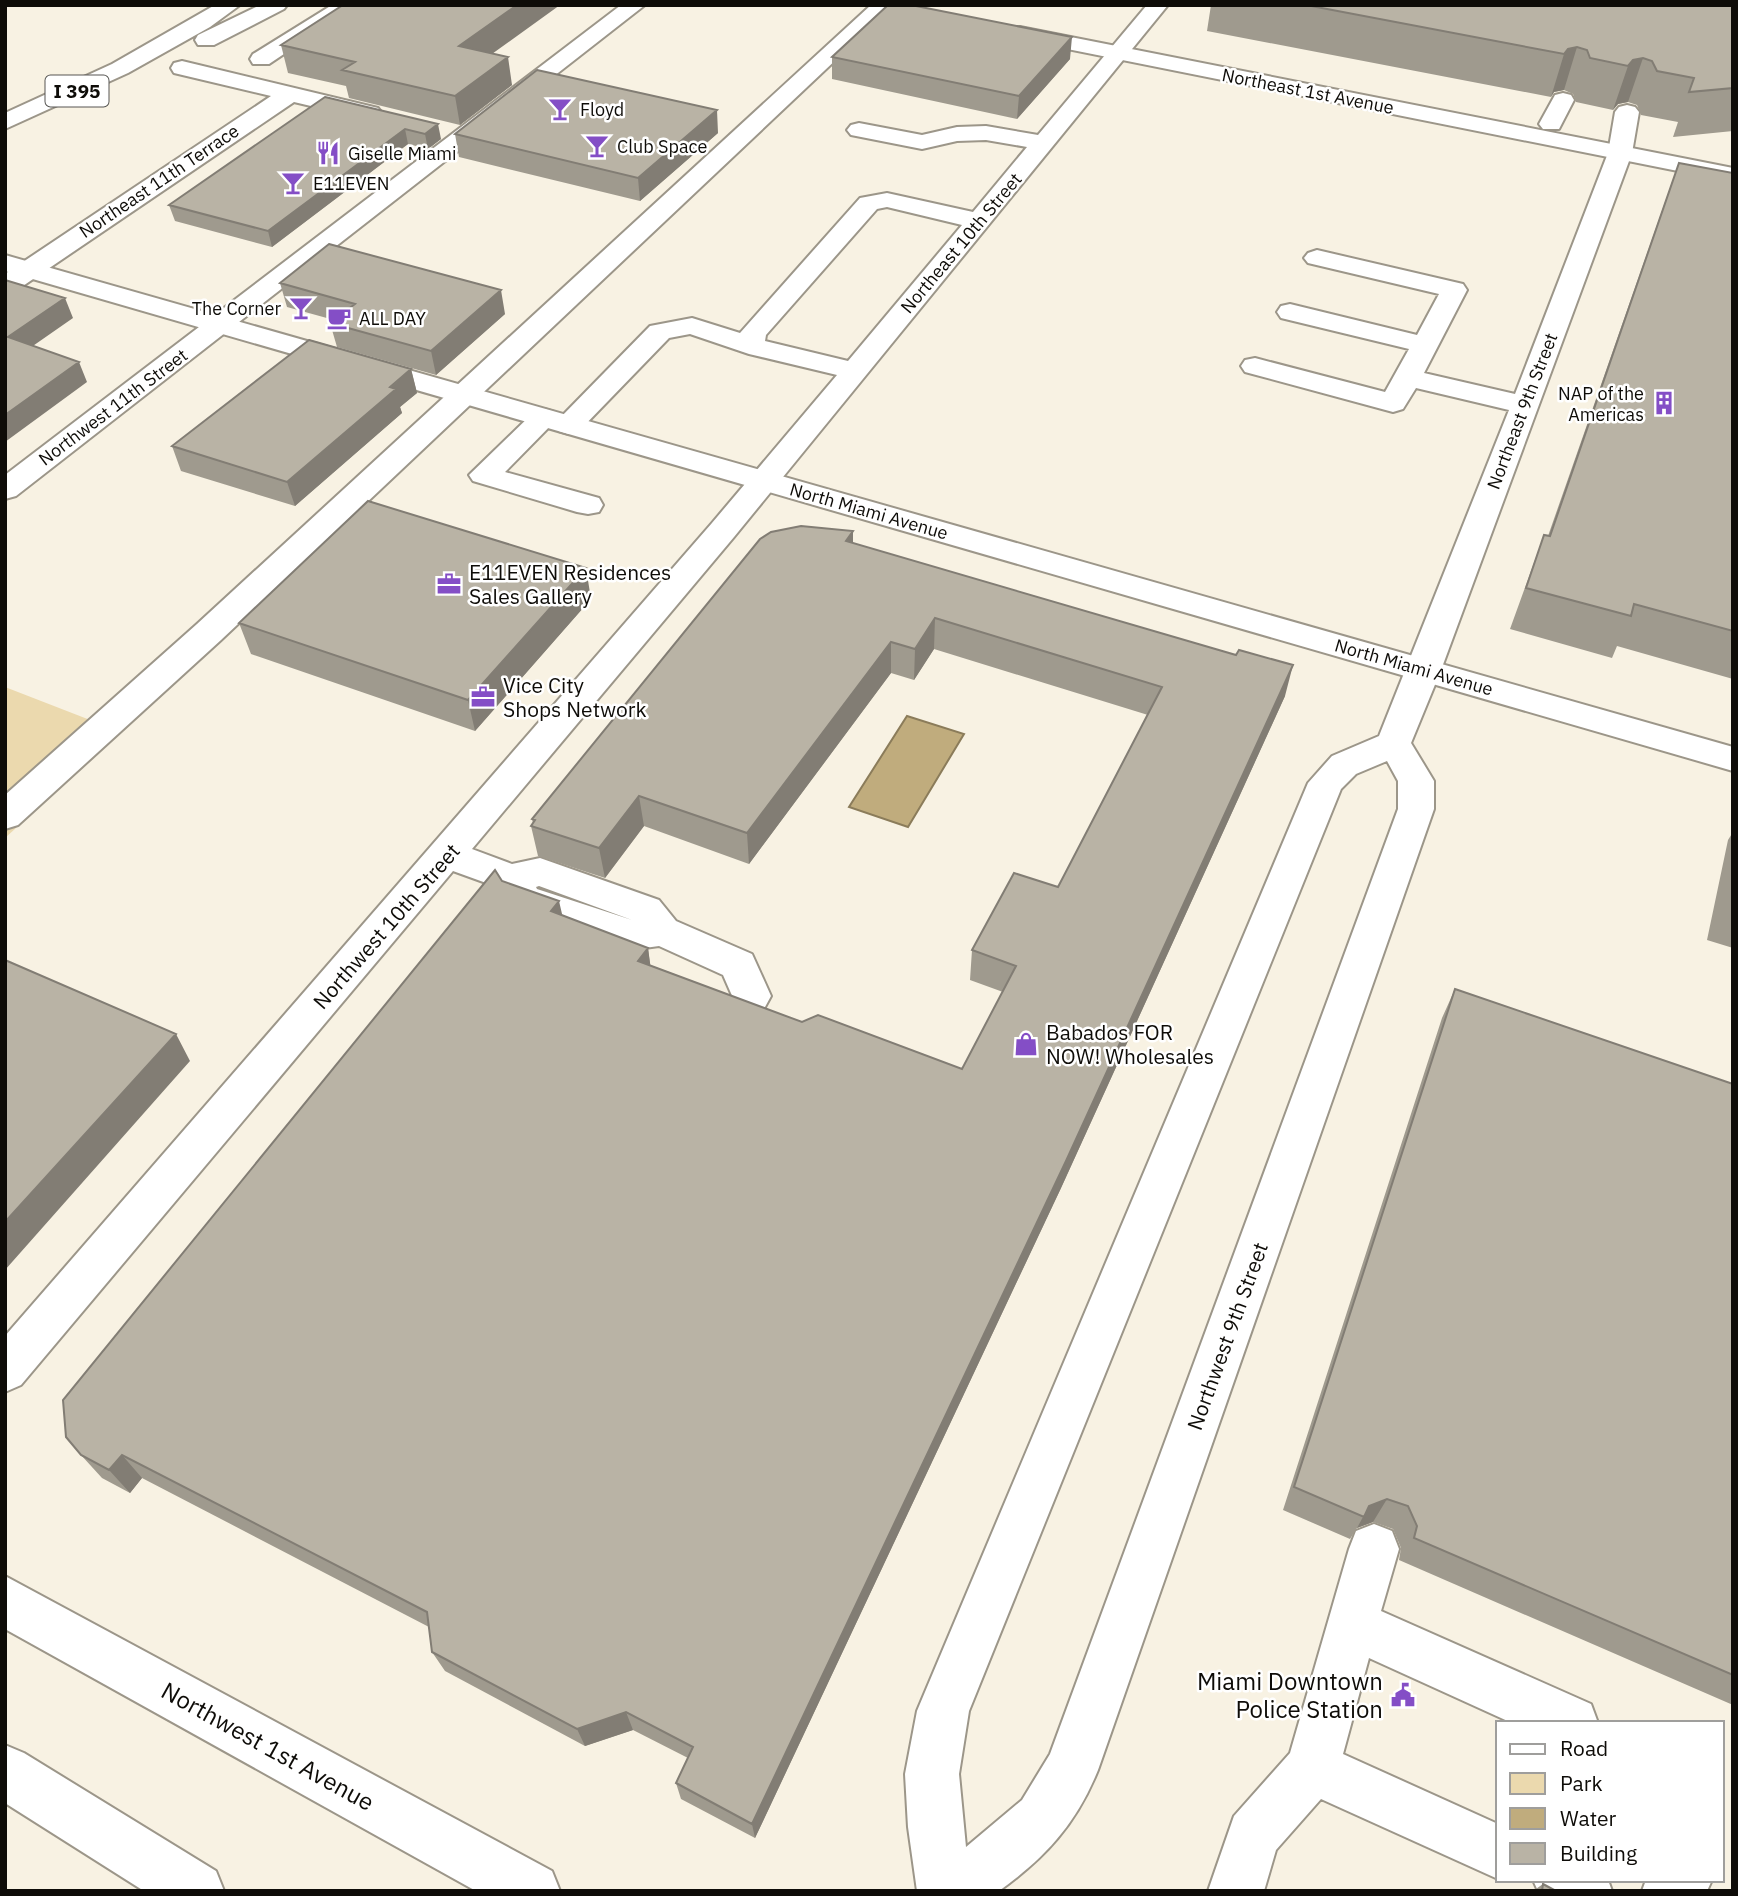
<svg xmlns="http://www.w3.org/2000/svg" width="1738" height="1896" viewBox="0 0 1738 1896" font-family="'IBM Plex Sans',sans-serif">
<rect width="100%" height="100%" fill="#f8f2e3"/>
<path fill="#ebd9ae" d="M5 687 121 732 5 838Z"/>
<path fill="#c0ac7d" stroke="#8b7c5a" stroke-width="2" d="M907 716 964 734 908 827 849 807Z"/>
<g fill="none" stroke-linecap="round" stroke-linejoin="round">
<g stroke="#9c9689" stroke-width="4">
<path id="minor" d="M332 5H357L269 64H253L250 59 253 54Z
M621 5H645L16 496 5 499V475Z
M871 5H894L221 640 18 825 5 829V795L197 624Z
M1147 5H1168L734 537 472 849 512 864 540 858 659 900 676 921 752 954 771 996 765 1007 751 1012 737 1007 723 975 659 946 630 950 511 909 500 888 453 871 21 1385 5 1392V1336L712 523 837 375 749 354 690 334 669 338 579 431 569 434 559 431 555 425 559 419 650 326 692 318 740 333 860 198 887 193 973 212 1027 147 986 140 957 141 922 149 851 135 847 130 851 125 859 123 922 135 957 127 986 126 1038 135ZM887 207 962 225 848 361 765 341 766 335 877 209ZM539 886 632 920 537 889 536 887Z
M182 61 378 108 382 113 378 118 370 120 294 102 14 292 5 294V274L271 96 174 73 171 68 174 63Z
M1563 93 1571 95 1574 100 1559 129H1543L1539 124 1555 95Z
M1627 105 1635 107 1639 112 1632 153 1441 670 1411 743 1434 781V809L1098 1770C1076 1824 1046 1857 999 1891H917L908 1827 905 1774 917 1711 1308 783 1332 756 1379 736 1509 410 1416 388 1403 409 1393 412 1245 372 1241 366 1245 360 1255 358 1385 392 1409 349 1281 318 1277 312 1281 306 1290 304 1417 335 1439 294 1308 263 1304 258 1308 253 1317 250 1463 284 1467 290 1424 373 1515 394 1608 153 1615 112 1619 107ZM1387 761 1398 781V809L1050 1754 1022 1800 966 1847 959 1774 969 1711 1341 789 1356 774Z
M544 409 554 412 558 418 505 472 599 498 603 505 599 512 588 514 577 512 473 481 469 475 534 412Z
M1374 1524 1392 1531 1399 1549 1381 1611 1591 1704 1598 1723H1512L1369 1658 1343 1754 1498 1824V1879L1321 1799 1276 1850 1264 1891H1208L1234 1816 1290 1753 1349 1549 1356 1531Z
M5 1576 552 1871 560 1891H476L5 1629Z
M5 1745 24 1753 216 1871 224 1891H144L5 1803Z
M1533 1880H1608L1612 1891H1538Z
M1646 1880H1712L1707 1891H1642Z"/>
</g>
<g stroke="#9c9689" stroke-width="4">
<path id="major" d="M1020 27 1733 168V182L1012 38 1009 33 1012 28Z
M5 255 1733 747V771L5 271Z"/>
</g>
<g stroke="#9c9689" stroke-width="4">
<path id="highway" d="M215 5H240L210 27 128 73 5 129V113L112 64Z
M260 5H287L284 9 214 45H198L195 40 198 35Z"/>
</g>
<use href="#minor" fill="#fff" fill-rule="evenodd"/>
<use href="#major" fill="#fff" fill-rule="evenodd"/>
<use href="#highway" fill="#fff" fill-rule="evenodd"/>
</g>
<path fill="#9f9a8e" d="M1211 5H1733V131L1673 137 1678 122 1641 115 1637 105 1628 102 1618 104 1613 110 1576 102 1573 94 1564 90 1554 92 1551 97 1207 31Z
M281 45 493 54 512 85 460 125 349 98 346 86 288 73Z
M832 57 1070 59 1017 119 832 79Z
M325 97 441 139 428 149 408 144 272 247 175 221 169 205Z
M718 133 640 201 459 157 455 134Z
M1679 163 1733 173V679L1617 646 1612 658 1510 629 1544 535 1548 536 1665 202Z
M280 283 505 314 436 375 337 347 330 323 334 320 287 307Z
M411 369 417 393 400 407 402 413 295 506 181 471 172 446Z
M853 543 1285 696 1061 1188 755 1838 681 1799 676 1783 688 1758 633 1730 585 1746 445 1671 432 1652 429 1627 142 1478 130 1493 102 1478 81 1455 502 881 562 915 648 948 650 965 802 1022 962 1069 1003 992 970 980 972 950 1058 887 1148 715 934 649 914 680 891 673 749 864 644 826 605 878 538 856 531 826 533 823 532 819Z
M591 599 475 731 251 654 239 623Z
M1733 832V948L1707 940 1728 840Z
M1455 989 1733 1084V1705L1399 1560 1401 1548 1393 1529 1373 1522 1357 1528 1350 1539 1283 1510 1442 1018Z
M1543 1884 1556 1891H1533Z"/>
<path fill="#827d74" d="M517 5H560L464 74 459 46Z
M1072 37 1070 59 1017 119 1019 96Z
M1577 47 1564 90 1554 92 1551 97 1564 54 1568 49Z
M508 57 512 85 460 125 455 96Z
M1643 58 1628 102 1618 104 1613 110 1628 66 1633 60Z
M717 110 718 133 640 201 638 178Z
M438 124 441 139 428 149 425 134Z
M405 129 408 144 272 247 268 231Z
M501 290 505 314 436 375 431 351Z
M65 298 73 318 17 357 8 337Z
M79 362 87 382 5 442V415Z
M411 369 417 393 400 407 402 413 295 506 287 482Z
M853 531V562L846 541Z
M586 568 591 599 475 731 468 700Z
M935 618 934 649 914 680 915 649Z
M891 642V673L749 864 747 833Z
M1293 665 1285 696 1061 1188 755 1838 752 1824Z
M639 796 644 826 605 878 599 848Z
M559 901 566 931 551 911Z
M648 948 652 977 638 961Z
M176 1034 190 1061 5 1270V1222Z
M122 1455 142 1478 130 1493 109 1470Z
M1387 1499 1373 1522 1357 1528 1369 1506Z
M626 1712 633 1730 585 1746 577 1729Z"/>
<path fill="#b9b3a5" stroke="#827d74" stroke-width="2" d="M343 5H517L459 46 508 57 455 96 342 70 355 62 281 45Z
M888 5H911L1072 37 1019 96 832 57Z
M1306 5H1733V88L1689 92 1694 78 1657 71 1652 61 1643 58 1633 60 1628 66 1590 58 1587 50 1577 47 1568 49 1564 54Z
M537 70 717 110 638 178 455 134Z
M325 97 438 124 425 134 405 129 268 231 169 205Z
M1679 163 1733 173V631L1634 604 1631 616 1526 588 1544 535 1550 536Z
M329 244 501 290 431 351 330 323 355 304 280 283Z
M5 280 65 298 8 337 79 362 5 415Z
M309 340 411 369 390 387 396 389 287 482 172 446Z
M368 501 586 568 468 700 239 623Z
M801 526 853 531 846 541 1236 655 1239 650 1293 665 1066 1161 752 1824 676 1783 693 1747 626 1712 577 1729 432 1652 427 1612 122 1455 109 1470 81 1455 66 1437 63 1400 495 870 502 881 559 901 551 911 648 948 638 961 802 1022 818 1015 962 1069 1016 966 972 950 1014 873 1058 887 1162 687 935 618 915 649 891 642 747 833 639 796 599 848 531 826 535 820 532 819 760 539 771 532Z
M5 960 176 1034 5 1222Z
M1455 989 1733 1084V1675L1414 1538 1417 1526 1408 1506 1387 1499 1369 1506 1364 1517 1294 1487Z
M1543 1884 1556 1891H1542Z"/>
<defs>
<g id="bar-bare" transform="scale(1.89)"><path d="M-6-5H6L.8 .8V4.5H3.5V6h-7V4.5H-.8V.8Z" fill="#844ec6" stroke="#fff" stroke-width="2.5" paint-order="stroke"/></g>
<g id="restaurant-bare" transform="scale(1.89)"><path d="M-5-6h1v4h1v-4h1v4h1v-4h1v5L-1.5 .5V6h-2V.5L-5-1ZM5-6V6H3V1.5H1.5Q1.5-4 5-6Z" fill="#844ec6" stroke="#fff" stroke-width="2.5" paint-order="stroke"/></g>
<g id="cafe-bare" transform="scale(1.89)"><path d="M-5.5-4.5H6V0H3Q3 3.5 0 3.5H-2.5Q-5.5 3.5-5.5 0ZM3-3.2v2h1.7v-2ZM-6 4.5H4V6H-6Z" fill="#844ec6" stroke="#fff" stroke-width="2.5" paint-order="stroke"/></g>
<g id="building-bare" transform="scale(1.89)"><path d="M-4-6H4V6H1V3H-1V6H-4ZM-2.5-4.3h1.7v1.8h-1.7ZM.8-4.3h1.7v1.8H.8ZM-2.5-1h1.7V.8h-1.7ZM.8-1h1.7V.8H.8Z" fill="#844ec6" stroke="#fff" stroke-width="2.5" paint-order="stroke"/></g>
<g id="office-bare" transform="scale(1.89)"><path d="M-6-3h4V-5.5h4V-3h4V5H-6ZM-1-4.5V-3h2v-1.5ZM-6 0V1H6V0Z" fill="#844ec6" stroke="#fff" stroke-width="2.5" paint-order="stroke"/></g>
<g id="shop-bare" transform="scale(1.89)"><path d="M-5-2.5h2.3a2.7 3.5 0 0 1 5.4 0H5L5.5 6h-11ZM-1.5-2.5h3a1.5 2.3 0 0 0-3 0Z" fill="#844ec6" stroke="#fff" stroke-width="2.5" paint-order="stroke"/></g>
<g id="civic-bare" transform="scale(1.89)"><path d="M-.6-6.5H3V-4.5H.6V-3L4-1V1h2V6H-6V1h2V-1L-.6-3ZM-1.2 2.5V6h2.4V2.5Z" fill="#844ec6" stroke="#fff" stroke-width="2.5" paint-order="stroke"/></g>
</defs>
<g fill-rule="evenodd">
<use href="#bar-bare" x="560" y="109"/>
<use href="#bar-bare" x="597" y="146"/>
<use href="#restaurant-bare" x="328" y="153"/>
<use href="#bar-bare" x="293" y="183"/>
<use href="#bar-bare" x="301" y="308"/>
<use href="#cafe-bare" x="339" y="318"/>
<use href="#building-bare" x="1664" y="403"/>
<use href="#office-bare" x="449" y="584"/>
<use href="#office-bare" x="483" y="697"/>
<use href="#shop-bare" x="1026" y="1044"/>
<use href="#civic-bare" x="1403" y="1695"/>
</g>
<g text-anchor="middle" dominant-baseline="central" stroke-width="5" stroke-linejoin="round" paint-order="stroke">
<g font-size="18" fill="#0e0c08" stroke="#fff">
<text transform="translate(1308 91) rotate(11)">Northeast 1st Avenue</text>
<text transform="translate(159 181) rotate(-34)">Northeast 11th Terrace</text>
<text transform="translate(961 243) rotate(-50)">Northeast 10th Street</text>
<text transform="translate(113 407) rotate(-37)">Northwest 11th Street</text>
<text transform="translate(1522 411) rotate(-69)">Northeast 9th Street</text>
<text transform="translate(869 511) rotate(16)">North Miami Avenue</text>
<text transform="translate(1414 667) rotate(16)">North Miami Avenue</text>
</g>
<g font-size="18" fill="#0e0c08" stroke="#fff" text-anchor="start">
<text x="580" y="109">Floyd</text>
<text x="617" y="146">Club Space</text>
<text x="348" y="153">Giselle Miami</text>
<text x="313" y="183">E11EVEN</text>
<text x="281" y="308" text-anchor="end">The Corner</text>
<text x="359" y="318">ALL DAY</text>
<text x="1644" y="393" text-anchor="end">NAP of the<tspan x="1644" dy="21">Americas</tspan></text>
</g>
<rect fill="#fff" stroke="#565552" stroke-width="2" x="45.5" y="75.5" width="63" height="31" rx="5"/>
<g font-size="19" font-weight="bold" fill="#0e0c08">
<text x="77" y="91">I 395</text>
</g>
<g font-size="21" fill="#0e0c08" stroke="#fff" text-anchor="start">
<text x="469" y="572">E11EVEN Residences<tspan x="469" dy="24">Sales Gallery</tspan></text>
<text x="503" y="685">Vice City<tspan x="503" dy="24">Shops Network</tspan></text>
<text x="1046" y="1032">Babados FOR<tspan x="1046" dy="24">NOW! Wholesales</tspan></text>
</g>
<g font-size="21" fill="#0e0c08" stroke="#fff">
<text transform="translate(386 926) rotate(-49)">Northwest 10th Street</text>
<text transform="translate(1227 1336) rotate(-70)">Northwest 9th Street</text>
</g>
<g font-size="24" fill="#0e0c08" stroke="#fff" text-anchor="end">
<text x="1383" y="1681">Miami Downtown<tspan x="1383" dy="28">Police Station</tspan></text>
</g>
<g font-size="24" fill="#0e0c08" stroke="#fff">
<text transform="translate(268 1746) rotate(29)">Northwest 1st Avenue</text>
</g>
</g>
<rect width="1738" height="1896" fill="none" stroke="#0e0c08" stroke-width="14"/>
<rect x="1496" y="1721" width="228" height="161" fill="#ffffff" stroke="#9f9e9c" stroke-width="2"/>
<rect x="1510" y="1744" width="35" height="10" fill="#ffffff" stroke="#9f9e9c" stroke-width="2"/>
<text x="1560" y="1756" font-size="21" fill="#0e0c08">Road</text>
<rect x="1510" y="1773" width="35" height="21" fill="#ebd9ae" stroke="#9f9e9c" stroke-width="2"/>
<text x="1560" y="1791" font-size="21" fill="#0e0c08">Park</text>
<rect x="1510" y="1808" width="35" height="21" fill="#c0ac7d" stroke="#9f9e9c" stroke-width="2"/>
<text x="1560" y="1826" font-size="21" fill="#0e0c08">Water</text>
<rect x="1510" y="1843" width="35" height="21" fill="#b9b3a5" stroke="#9f9e9c" stroke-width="2"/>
<text x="1560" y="1861" font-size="21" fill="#0e0c08">Building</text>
</svg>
